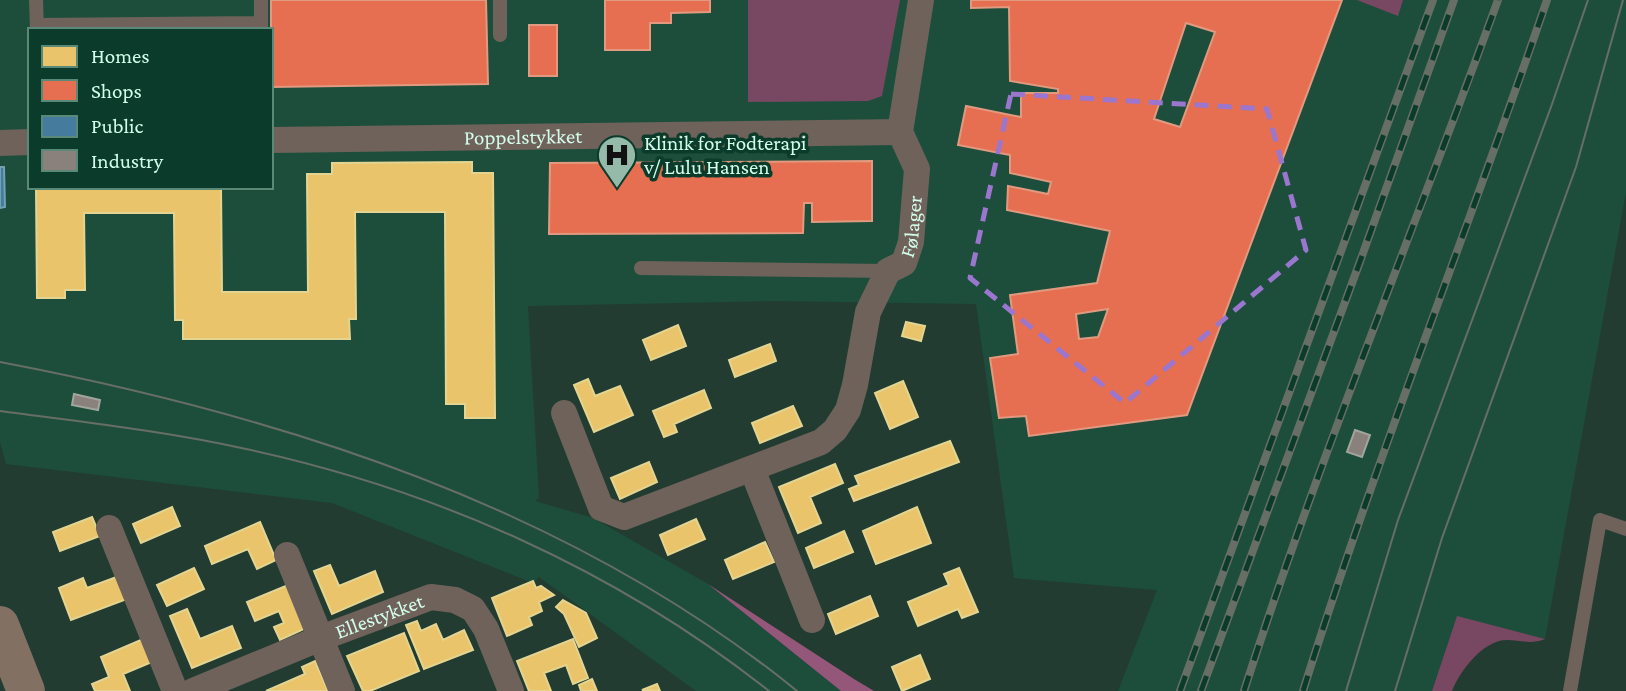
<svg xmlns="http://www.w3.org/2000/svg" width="1626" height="691" viewBox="0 0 1626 691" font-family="'Crimson Pro',serif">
<rect width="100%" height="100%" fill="#223c32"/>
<path fill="#1d4e3c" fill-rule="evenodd" d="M0 0H1626V192L1545 639 1457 617 1432 691H1118L1157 590 1014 578 976 304 776 301 528 306 539 498 535 501 593 518 708 584 841 691H696L539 577 533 583 332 503 6 464 0 442ZM30 30H271V187H30Z"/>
<path fill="#784863" d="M748 0H900L882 96 868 101 748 102Z
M1357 0H1403L1398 16Z
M1457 616 1545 639C1530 645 1522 640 1507 640 1483 640 1460 671 1452 691H1432Z"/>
<path fill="#94577a" d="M708 584 854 679 874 691H841Z"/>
<path fill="#e9c46a" stroke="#e3d591" stroke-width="2" d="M472 162V173H493L495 418H465V404H446L445 212H355L356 319H349L350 339H183V320H175L174 213H84L85 290H65V298H37L36 187H221L222 292H308L307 174H332V163Z
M906 322 925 326 921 341 902 336Z
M678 325 686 346 651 360 643 340Z
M770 344 776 361 735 377 729 360Z
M588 379 595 396 620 386 633 415 594 432 574 385Z
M903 381 918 417 890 429 875 393Z
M704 390 711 408 674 424 677 432 664 437 653 411Z
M793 406 802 426 760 443 752 423Z
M950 441 959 462 854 501 849 489 859 485 855 476Z
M649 462 657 482 620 499 611 478Z
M835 464 843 483 810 497 821 523 798 533 779 487Z
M172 507 180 526 141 543 133 524Z
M917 507 931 543 876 564 863 531Z
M92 517 100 536 60 551 53 532Z
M696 519 705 539 668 555 660 535Z
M260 522 276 560 257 569 248 549 212 564 205 546Z
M844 531 853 552 814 568 806 548Z
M765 542 774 562 733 579 725 560Z
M330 565 339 586 375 571 383 592 332 614 314 571Z
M194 568 204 589 167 606 157 585Z
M959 568 978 612 962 618 958 609 918 626 908 602 949 585 944 574Z
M119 576 127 599 71 620 59 588 83 578 87 588Z
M533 581 536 588 541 586 554 595 539 602 542 611 529 617 532 625 507 636 492 598Z
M288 585 306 628 280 640 274 627 284 623 279 611 255 621 247 602Z
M870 596 878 616 836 634 828 614Z
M563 600 586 613 597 638 579 647 564 614 556 607Z
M187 609 200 639 232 626 241 648 192 668 170 616Z
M417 621 421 631 436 624 443 640 464 630 473 650 424 669 406 625Z
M404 633 419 671 370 691H363L347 656Z
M143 639 152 662 123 674 130 691H95L92 684 109 677 101 657Z
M573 639 588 678 573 684 566 665 544 673 551 691H529L517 661Z
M920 655 930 679 902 691 892 667Z
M315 661 328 691H266L305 674 302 667Z
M592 679 597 691H581L579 685Z
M657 684 660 691 642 690Z"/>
<path fill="#e76f51" stroke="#e19a7f" stroke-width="2" fill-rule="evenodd" d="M271 0H486L488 84 271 87Z
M605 0H710V12L671 13V23H650V50H605Z
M971 0H1342L1187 415 1029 436 1026 416 999 418 990 358 1018 354 1010 295 1097 283 1110 231 1007 210 1008 186 1048 194 1051 182 1010 173V155L958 145 966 106 1021 117V93H1058V89L1010 81 1009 7 971 8ZM1186 23 1215 32 1180 127 1154 119ZM1108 309 1098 337 1079 339 1076 314Z
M529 25H557V76H529Z
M872 161V221L812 222V203H804L803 233 549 234 550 163Z"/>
<path fill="#457b9d" stroke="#70a2b4" stroke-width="2" d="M0 167H4L5 207 0 208Z"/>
<path fill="#8a817c" stroke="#a0a69d" stroke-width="2" d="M74 394 100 400 98 410 72 405Z
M1355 430 1370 435 1362 457 1347 452Z"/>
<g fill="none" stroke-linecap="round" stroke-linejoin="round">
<path stroke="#6e625a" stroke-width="14" d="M36 0 37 30
M261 0V30
M500 0V35
M37 25 261 23
M641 268 888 271
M1570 691 1600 520 1626 529"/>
<g stroke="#6e625a" stroke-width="26">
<path id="s1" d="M271 140 900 132"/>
<path d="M0 143 30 142"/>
<path id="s2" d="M564 413 601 508 624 517 821 442 835 430 848 410 855 385 868 312 888 271 904 263 911 242 917 169 900 132 921 0"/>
<path d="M752 469 812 620"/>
<path d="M109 528 175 691"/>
<path d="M287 555 342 691"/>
<path id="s3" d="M193 691 321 638 431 597 455 600 473 609 486 629 511 691"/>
</g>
<path stroke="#827063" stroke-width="38" d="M0 625 26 691"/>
<path stroke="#676e65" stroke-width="2" d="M0 362C283 416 571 507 797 691
M0 411C82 422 165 431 246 449 436 490 616 570 769 691
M1346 691 1398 520 1551 107 1588 0
M1395 691 1442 538 1576 167 1623 0"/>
<g stroke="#676e65" stroke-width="8">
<path id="rail" d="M1180 691 1433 0
M1201 691 1358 267 1454 0
M1244 691C1319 457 1414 231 1498 0
M1303 691C1376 458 1468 231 1547 0"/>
</g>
<use href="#rail" stroke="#0a3b2b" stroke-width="5" stroke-dasharray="16" stroke-linecap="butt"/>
</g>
<path fill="none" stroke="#9a76ce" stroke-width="5" stroke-dasharray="14 9" stroke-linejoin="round" d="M1011 94 1267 109 1306 250 1125 403 970 278Z"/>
<defs>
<g id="hospital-pin" transform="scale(2.0125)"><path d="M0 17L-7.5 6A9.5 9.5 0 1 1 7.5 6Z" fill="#96baaa" stroke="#0a3b2b"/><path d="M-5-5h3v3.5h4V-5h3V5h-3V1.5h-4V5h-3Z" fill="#111"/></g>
</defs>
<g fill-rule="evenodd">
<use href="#hospital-pin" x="617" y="155"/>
</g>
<g text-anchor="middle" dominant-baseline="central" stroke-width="7" stroke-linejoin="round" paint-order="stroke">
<g font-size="21" fill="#d4feeb" stroke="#0a3b2b">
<text stroke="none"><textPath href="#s1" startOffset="252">Poppelstykket</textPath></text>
<text stroke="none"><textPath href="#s2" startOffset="581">Følager</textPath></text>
<text stroke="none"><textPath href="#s3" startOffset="201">Ellestykket</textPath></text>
</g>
<g font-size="21" fill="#d4feeb" stroke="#0a3b2b" text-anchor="start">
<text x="644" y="143">Klinik for Fodterapi<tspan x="644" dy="24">v/ Lulu Hansen</tspan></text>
</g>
</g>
<rect x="28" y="28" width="245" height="161" fill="#0a3b2b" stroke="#5b8978" stroke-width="2"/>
<rect x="42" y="46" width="35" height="21" fill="#e9c46a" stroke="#5b8978" stroke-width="2"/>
<text x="91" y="63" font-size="21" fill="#d4feeb">Homes</text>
<rect x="42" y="80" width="35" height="21" fill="#e76f51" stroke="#5b8978" stroke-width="2"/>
<text x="91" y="98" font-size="21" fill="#d4feeb">Shops</text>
<rect x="42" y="116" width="35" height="21" fill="#457b9d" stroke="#5b8978" stroke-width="2"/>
<text x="91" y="133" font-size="21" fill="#d4feeb">Public</text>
<rect x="42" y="150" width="35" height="21" fill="#8a817c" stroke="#5b8978" stroke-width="2"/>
<text x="91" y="168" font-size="21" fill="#d4feeb">Industry</text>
</svg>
